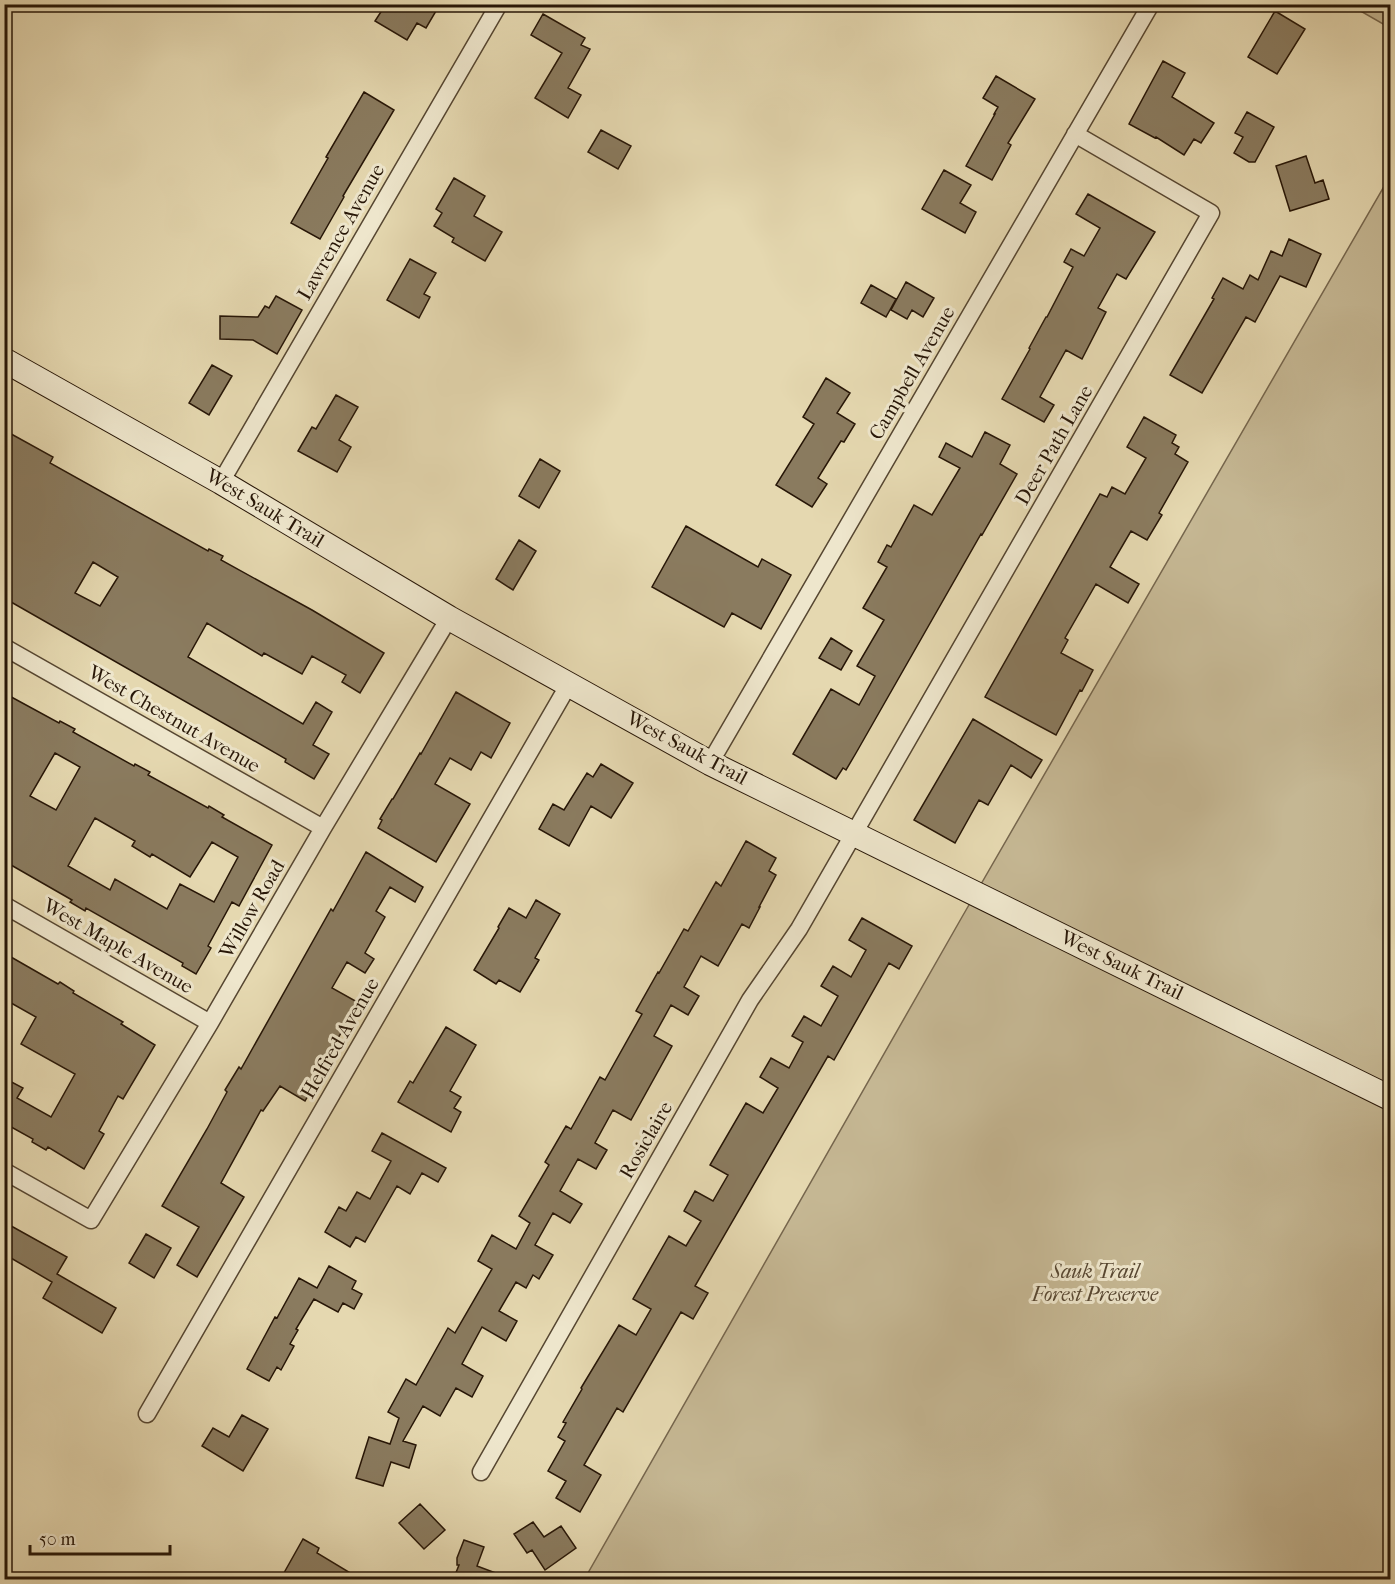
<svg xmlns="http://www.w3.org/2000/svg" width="1395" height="1584" viewBox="0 0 1395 1584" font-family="'IM FELL French Canon',serif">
<rect width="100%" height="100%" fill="#e5d8b0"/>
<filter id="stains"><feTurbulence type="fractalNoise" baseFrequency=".00333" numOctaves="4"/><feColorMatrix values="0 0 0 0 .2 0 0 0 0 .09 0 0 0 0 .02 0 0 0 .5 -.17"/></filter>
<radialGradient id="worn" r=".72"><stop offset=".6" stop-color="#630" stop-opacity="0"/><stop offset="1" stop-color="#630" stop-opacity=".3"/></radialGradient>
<path fill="#c5b793" stroke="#76664d" stroke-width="1.5" d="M1350 5H1390V28Z
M1390 176V1579L584 1580 962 917Z"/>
<path fill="#8a7b5f" stroke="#271607" stroke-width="1.5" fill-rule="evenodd" d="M386 4H424L436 11 426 28 417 23 407 40 375 21Z
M1275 11 1305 29 1277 74 1248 57Z
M543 14 585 38 581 45 590 49 568 88 581 95 568 118 535 98 562 53 531 35Z
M1163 61 1185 73 1172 97 1214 123 1201 143 1194 139 1184 155 1156 137 1155 138 1129 124Z
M996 76 1035 99 1008 143 1011 145 992 180 966 166 995 114H994L998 107 983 98Z
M364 92 394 110 343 196 344 197 320 239 291 223 328 158 326 157Z
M1247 112 1274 127 1255 162H1249L1234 153 1243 137 1235 133Z
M601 130 631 146 618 169 588 152Z
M1306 156 1315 183 1323 180 1329 199 1290 211 1276 166Z
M944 170 971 185 960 203 976 212 965 233 922 209Z
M454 178 485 196 474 216 502 232 485 261 452 242 454 238 434 226 442 213 436 209Z
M1088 194 1155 232 1126 279 1117 274 1098 308 1106 312 1082 359 1066 350 1040 397 1054 405 1044 422 1002 399 1030 349 1029 348 1046 317H1047L1073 267 1064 262 1071 249 1084 256 1100 228 1076 214Z
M1289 239 1321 254 1306 287 1280 276 1255 322 1246 317 1202 393 1170 375 1214 299 1212 298 1223 278 1243 289 1250 275 1258 280 1271 251 1282 256Z
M410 259 436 273 424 294 430 297 419 318 387 300Z
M906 282 934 298 923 317 912 310 907 319 891 310Z
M871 285 896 299 886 317 861 303Z
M276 296 302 310 277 354 253 340 220 339V316L258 317 265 306 269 308Z
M212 365 232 376 209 415 189 403Z
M826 378 850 393 837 413 855 424 844 442 841 441 818 478 827 484 812 507 776 485 814 424 803 417Z
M336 395 358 407 339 440 351 447 337 472 298 451 312 427 316 429Z
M1144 417 1176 435 1172 443 1179 447 1175 454 1188 462 1159 513 1162 515 1147 540 1131 531 1110 567 1139 584 1128 603 1096 584 1065 638 1068 640 1061 653 1093 670 1082 691 1080 690 1056 735 985 697 1100 494 1107 497 1112 487 1125 494 1146 458 1127 447Z
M4 430 53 457 50 463 208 551 209 549 223 556 221 560 312 610 384 653 360 693 342 682 346 675 312 656 302 674 264 653 262 656 207 623 188 657 303 724 316 702 332 712 313 745 329 754 314 779 285 762 286 759 4 598ZM93 562 118 577 100 606 75 593Z
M985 432 1010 445 1000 464 1017 474 982 535 981 534 856 753 846 770 843 768 836 779 793 754 831 689 859 705 875 676 857 666 884 620 863 608 887 567 878 562 887 545 891 547 914 505 932 515 960 468 939 457 946 443 972 457Z
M540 459 560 471 539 508 519 496Z
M686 526 758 567 762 559 791 575 761 629 732 613 724 627 652 587Z
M519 540 536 551 513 590 496 579Z
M831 638 852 651 841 670 819 658Z
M456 692 510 723 491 758 481 752 471 770 450 758 435 784 470 804 436 862 378 828 382 820 380 819 392 799H393L420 753 421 754Z
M4 693 59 723 60 721 75 729 73 732 134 766 135 764 150 772 148 775 208 808 209 806 224 815 222 817 272 845 239 906 232 902 208 946 211 948 196 974 182 966 183 963 86 908 85 911 70 902 72 900 4 861ZM55 753 80 767 56 810 30 796ZM95 818 135 841 132 846 150 857 152 854 190 877 212 842 238 857 214 902 180 884 167 909 115 879 110 890 68 866Z
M973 719 1042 760 1031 778 1011 765 988 805 979 800 955 843 914 820Z
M601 764 633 783 611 818 591 806 569 846 539 829 553 804 564 810 587 773 593 777Z
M746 841 776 858 769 871 776 875 759 907H760L749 928 742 924 718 966 701 956 684 987 699 996 688 1015 671 1005 654 1036 672 1046 631 1120 613 1110 595 1143 607 1150 596 1169 578 1159 560 1191 582 1204 570 1223 553 1213 535 1245 553 1255 539 1279 533 1275 526 1288 516 1282 499 1311 517 1321 506 1341 482 1327 462 1364 483 1376 472 1397 456 1388 440 1416 423 1406 403 1441 416 1445 409 1468 391 1462 383 1486 356 1478 369 1437 390 1444 399 1418 388 1412 406 1379 416 1385 448 1328 455 1333 492 1269 478 1261 492 1235 516 1249 530 1223 519 1216 549 1165 545 1162 566 1126 571 1129 600 1077 605 1080 642 1014 636 1011 658 972 659 973 684 929 688 931 716 882 721 886Z
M366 852 423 887 415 902 390 887 376 911 385 917 365 953 374 959 365 973 347 962 332 988 359 1003 314 1078 317 1080 305 1101 280 1086 263 1111 261 1110 221 1183 244 1197 197 1277 177 1265 199 1227 162 1206 207 1129 227 1092 225 1090 239 1067 241 1069 331 909 333 911Z
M536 900 560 914 535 958 539 960 520 992 499 980 496 984 474 970 499 928 498 927 509 908 526 918Z
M862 918 912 946 899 969 889 963 834 1060 828 1056 695 1286 708 1293 693 1319 681 1312 623 1412 617 1408 584 1465 601 1475 580 1512 556 1498 566 1481 548 1471 565 1441 558 1437 566 1423 563 1422 582 1389 581 1388 619 1325 636 1335 651 1309 633 1299 669 1236 686 1246 701 1221 684 1211 695 1191 713 1201 728 1175 710 1165 746 1103 763 1113 778 1088 760 1077 771 1058 789 1068 803 1042 792 1036 804 1016 821 1026 838 996 821 986 833 966 851 977 866 950 849 940Z
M4 953 58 984 60 982 74 991 73 993 123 1022 121 1024 155 1045 123 1099 118 1096 99 1131 104 1134 84 1169 48 1147 46 1150 32 1142 33 1139 4 1123V1078L23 1088 17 1098 51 1117 75 1074 21 1044 36 1017 4 999Z
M446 1027 476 1045 450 1091 461 1097 454 1108 461 1112 451 1132 398 1102 410 1081 413 1083Z
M382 1133 446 1168 438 1182 422 1173 410 1194 397 1186 365 1242 356 1237 350 1247 325 1232 339 1207 346 1211 357 1192 370 1199 391 1161 372 1151Z
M4 1222 67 1257 57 1274 116 1308 102 1333 43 1298 52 1282 4 1254Z
M146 1234 171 1248 154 1278 129 1263Z
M329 1266 356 1281 352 1289 362 1294 354 1309 343 1303 338 1312 314 1299 296 1329 298 1330 290 1344 294 1346 281 1370 277 1367 269 1381 247 1369 275 1317 277 1318 299 1278 317 1288Z
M242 1415 268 1429 243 1471 202 1446 213 1428 229 1437Z
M420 1504 445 1530 424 1549 399 1523Z
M533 1522 544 1537 561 1526 576 1548 545 1570 532 1550 527 1553 514 1534Z
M303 1539 319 1548 317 1553 362 1580H280Z
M464 1540 484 1547 477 1566 509 1578V1580H453L459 1565H457V1558Z"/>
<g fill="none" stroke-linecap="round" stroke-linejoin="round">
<g stroke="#564631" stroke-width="19">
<path id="minor" d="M221 482 499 4
M4 647 323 828
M710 763 1151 4
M4 905 210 1023
M4 1171 91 1220 210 1023 323 828 449 618
M147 1414 569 684
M481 1472 750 1000 799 929 1211 213 1075 134"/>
</g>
<g stroke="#271607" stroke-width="26">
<path id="secondary" d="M4 360 221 482 449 618 710 763 1390 1098"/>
</g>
<use href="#minor" stroke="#eee6cc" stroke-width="16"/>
<use href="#secondary" stroke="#eee6cc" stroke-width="24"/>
</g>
<g text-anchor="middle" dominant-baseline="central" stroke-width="6" stroke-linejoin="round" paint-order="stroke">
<g font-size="20" fill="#271607" stroke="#eee6cc">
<text transform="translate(341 232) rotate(-60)">Lawrence Avenue</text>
<text transform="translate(912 373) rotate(-60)">Campbell Avenue</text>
<text transform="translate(1054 445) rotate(-60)">Deer Path Lane</text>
<text transform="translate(265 508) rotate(31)">West Sauk Trail</text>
<text transform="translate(174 719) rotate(30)">West Chestnut Avenue</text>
<text transform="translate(687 748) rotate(28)">West Sauk Trail</text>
<text transform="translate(252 909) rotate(-60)">Willow Road</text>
<text transform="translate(118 946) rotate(30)">West Maple Avenue</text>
<text transform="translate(1122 965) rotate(26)">West Sauk Trail</text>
<text transform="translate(340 1038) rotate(-60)">Helfred Avenue</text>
<text transform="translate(646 1140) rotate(-60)">Rosiclaire</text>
</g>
<g font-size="20" font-style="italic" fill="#564631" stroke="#eee6cc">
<text x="1095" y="1271">Sauk Trail<tspan x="1095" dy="23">Forest Preserve</tspan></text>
</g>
</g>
<rect width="1395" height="1584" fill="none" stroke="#e5d8b0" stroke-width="24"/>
<rect x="6" y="6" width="1383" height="1572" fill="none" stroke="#271607" stroke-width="3"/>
<rect x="12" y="12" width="1371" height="1560" fill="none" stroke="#271607" stroke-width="1.5"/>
<path d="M30 1545v9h140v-9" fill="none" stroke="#271607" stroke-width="3"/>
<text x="39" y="1545" font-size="18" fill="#271607" stroke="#eee6cc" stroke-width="4.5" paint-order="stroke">50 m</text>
<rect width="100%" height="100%" filter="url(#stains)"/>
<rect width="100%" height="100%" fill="url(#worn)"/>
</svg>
